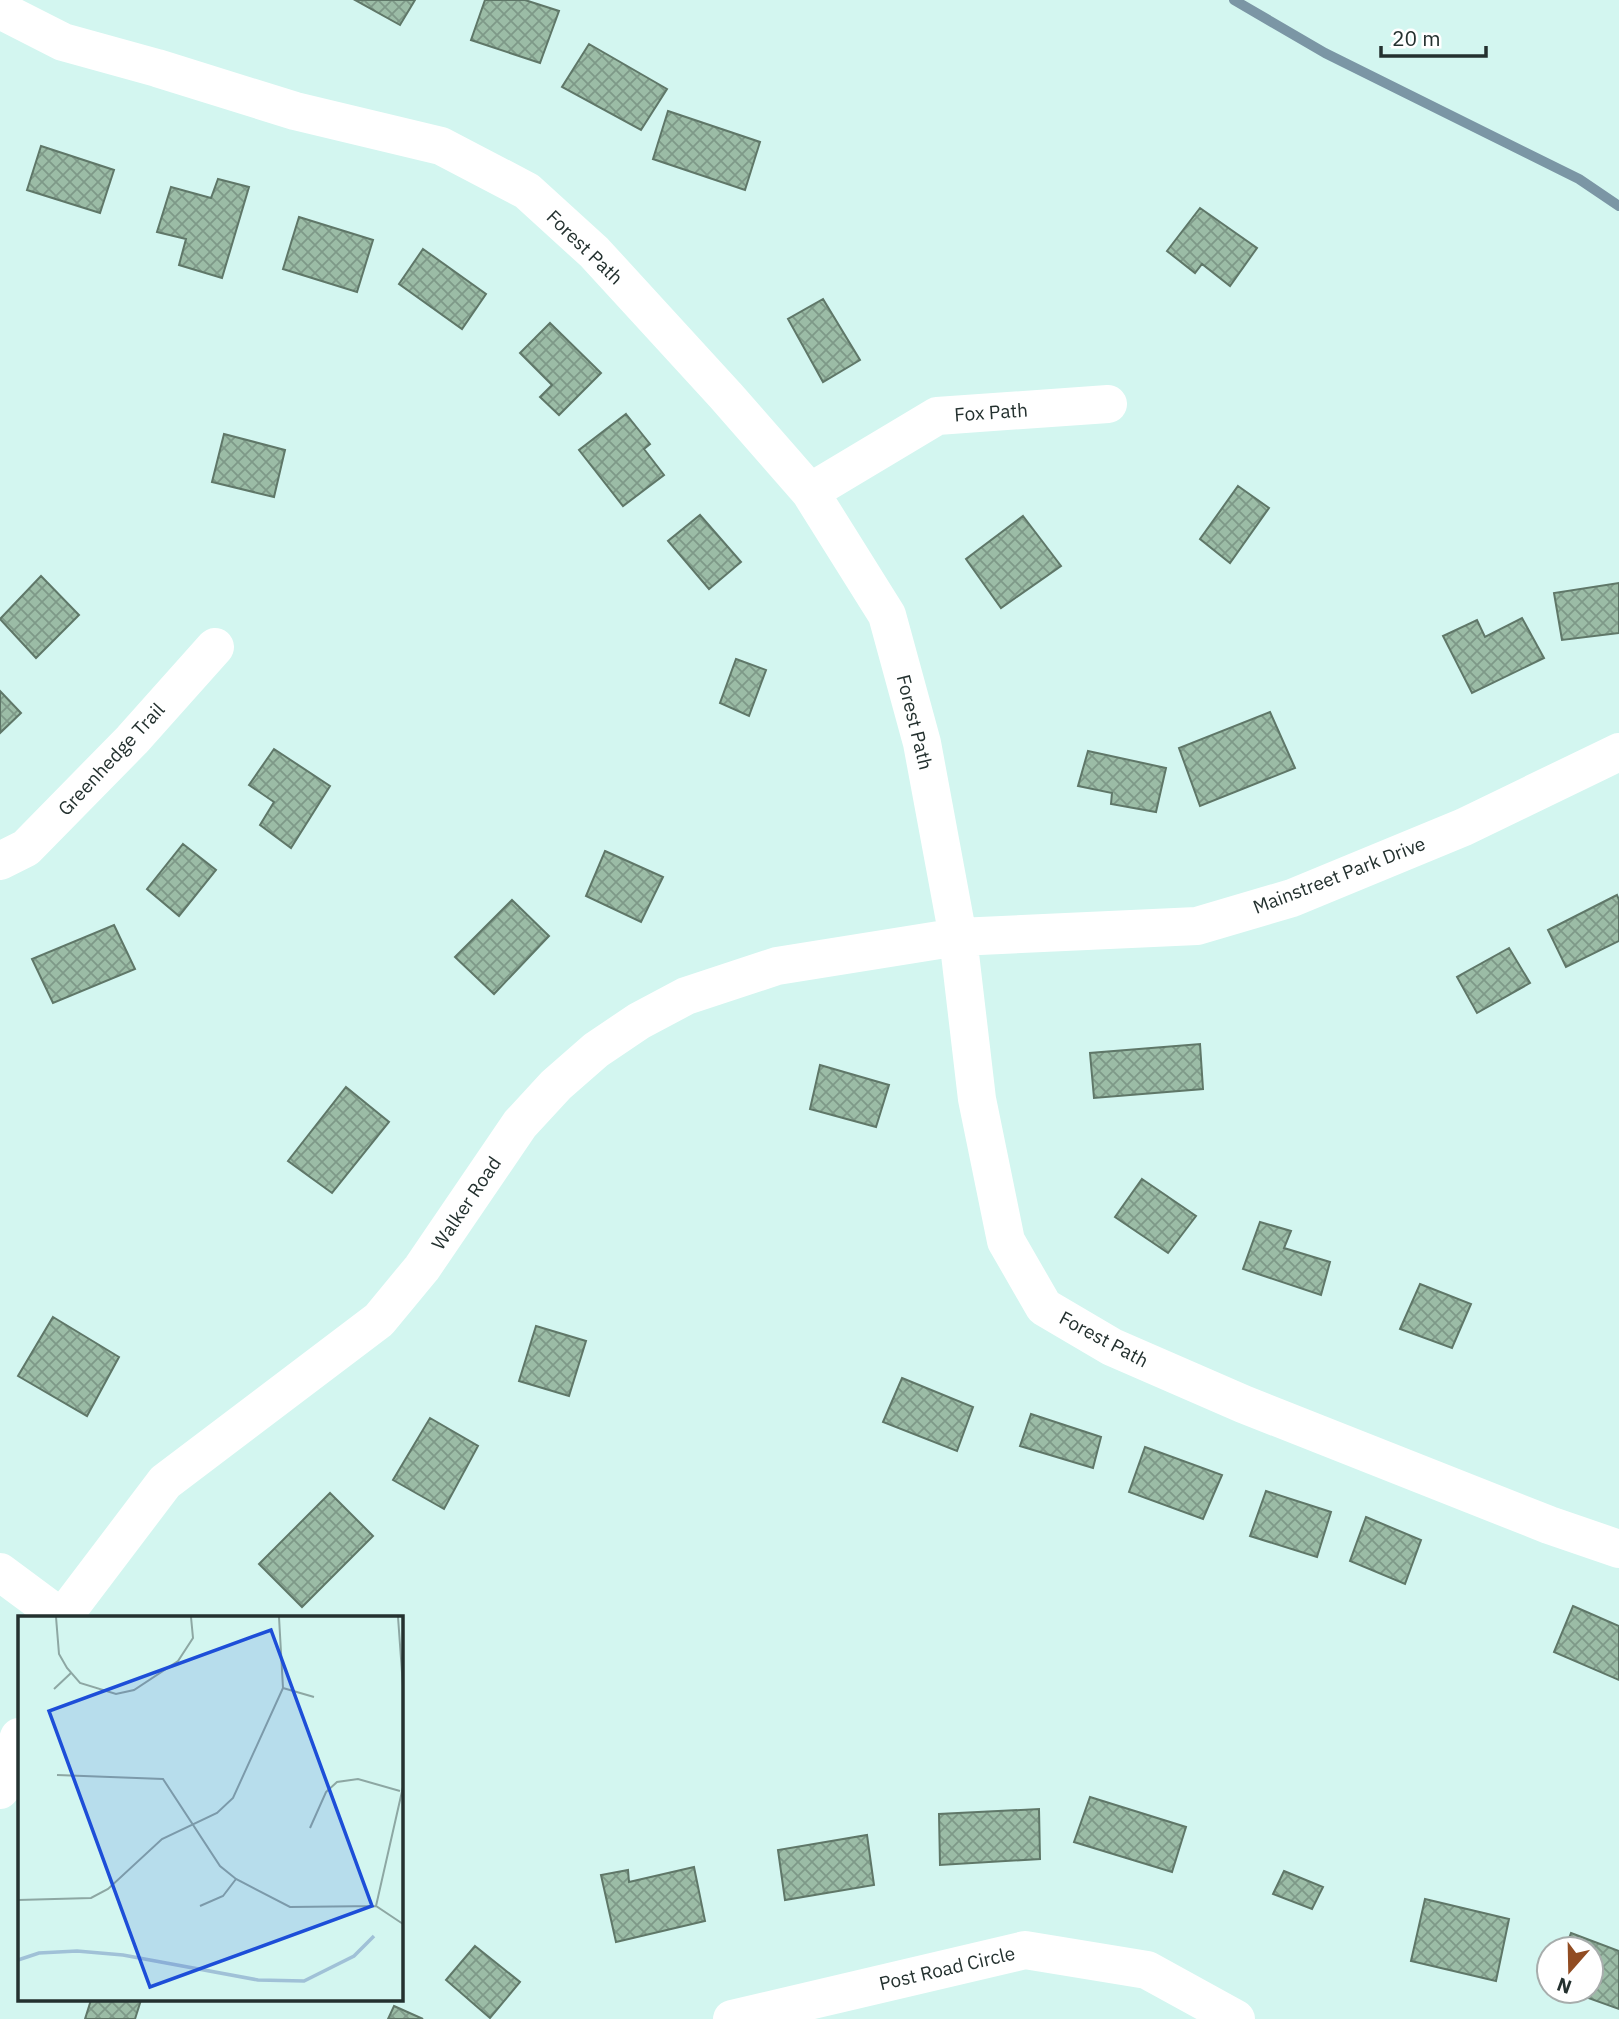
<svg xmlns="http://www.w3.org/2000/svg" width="1619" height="2019" viewBox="0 0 1619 2019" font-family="'IBM Plex Sans',sans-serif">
<defs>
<pattern id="building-cross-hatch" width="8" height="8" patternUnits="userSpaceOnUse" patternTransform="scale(1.75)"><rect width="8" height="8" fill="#9bbca6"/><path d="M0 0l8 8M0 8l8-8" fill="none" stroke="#7e9988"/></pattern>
</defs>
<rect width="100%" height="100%" fill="#d3f6f0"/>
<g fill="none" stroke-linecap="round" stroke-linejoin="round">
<path stroke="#7b96a5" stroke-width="10" d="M1234 0 1325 53 1579 179 1619 206"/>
</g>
<path fill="url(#building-cross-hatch)" stroke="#5f7768" stroke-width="2" d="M355 0H415L400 25Z
M485 0H525L559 11 540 63 471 40Z
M589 44 667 89 641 130 562 87Z
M668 111 760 142 745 190 653 159Z
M41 146 114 170 100 213 27 190Z
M218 179 249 187 222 278 179 265 186 239 157 232 171 187 211 198Z
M1200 208 1257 248 1230 286 1202 264 1195 273 1167 251Z
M299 217 373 240 357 292 283 269Z
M423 249 486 294 462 329 399 284Z
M823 299 860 360 823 382 788 319Z
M550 323 601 373 559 415 540 397 552 385 520 353Z
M626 414 650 444 644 449 664 475 623 506 579 450Z
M224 434 285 450 274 497 212 482Z
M1238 486 1269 508 1230 563 1200 539Z
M700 515 741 562 709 589 668 541Z
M1023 516 1061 566 1001 608 966 559Z
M41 576 79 615 36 658 0 619Z
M1619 583V633L1562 640 1554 593Z
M1522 618 1544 658 1472 693 1443 636 1477 620 1485 637Z
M736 659 766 670 749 716 720 703Z
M0 691 21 713 0 733Z
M1270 712 1295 768 1200 806 1179 748Z
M274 749 330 786 291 848 260 825 274 802 249 785Z
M1088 751 1166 768 1156 812 1111 804 1112 793 1078 786Z
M183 844 216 870 179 916 147 889Z
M605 851 663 877 641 922 586 896Z
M1617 895 1619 900V941L1566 967 1548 930Z
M512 900 549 936 494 994 455 957Z
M114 925 135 969 53 1003 32 959Z
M1509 948 1530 983 1477 1013 1457 977Z
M1200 1044 1203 1089 1094 1098 1090 1053Z
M820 1065 889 1085 876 1127 810 1109Z
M346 1087 389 1122 332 1193 288 1161Z
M1142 1179 1196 1216 1168 1253 1115 1217Z
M1260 1222 1291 1231 1284 1248 1330 1262 1321 1295 1243 1269Z
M1420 1284 1471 1304 1452 1348 1400 1329Z
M53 1317 119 1357 87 1416 18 1376Z
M536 1326 586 1341 569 1396 519 1381Z
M902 1378 973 1407 957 1451 883 1422Z
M1031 1414 1101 1437 1093 1468 1020 1446Z
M430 1418 478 1446 444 1509 393 1480Z
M1145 1447 1222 1475 1203 1519 1129 1492Z
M1266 1491 1331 1512 1317 1557 1250 1536Z
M330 1493 373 1536 302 1607 259 1564Z
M1366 1517 1421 1540 1405 1584 1350 1561Z
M1573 1606 1619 1626V1680L1554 1652Z
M1090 1797 1186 1827 1172 1872 1074 1842Z
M1039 1809 1040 1859 940 1865 939 1814Z
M867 1835 874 1885 785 1900 778 1850Z
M694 1867 705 1921 616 1942 601 1875 628 1870 629 1882Z
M1284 1871 1323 1887 1312 1909 1273 1894Z
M1425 1899 1509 1919 1496 1981 1411 1961Z
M1571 1933 1619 1951V2009L1569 1991H1591V1949H1565Z
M475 1946 520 1982 490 2018 446 1980Z
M91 2000H141L135 2019H85Z
M394 2006 423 2019H388Z"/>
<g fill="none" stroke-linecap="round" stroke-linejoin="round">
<path stroke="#fff" stroke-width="38" d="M0 10 63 42 157 68 295 111 441 146 527 191 594 252 726 396 810 492 887 615 922 743 958 937 977 1099 1006 1241 1044 1307 1112 1347 1243 1404 1549 1525 1619 1549
M810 492 937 416 1108 404
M0 861 26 848 132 740 215 647
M0 1572 62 1618
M62 1618 165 1482 379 1320 422 1268 520 1124 556 1085 596 1050 639 1021 686 996 777 966 958 937 1197 926 1292 898 1464 827 1619 752
M0 1790 19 1737
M732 2019 1025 1950 1147 1970 1236 2019"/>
</g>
<g text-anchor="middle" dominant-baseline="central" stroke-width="5" stroke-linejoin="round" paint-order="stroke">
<g font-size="19" fill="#24312f" stroke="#fff">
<text transform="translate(585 247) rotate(44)">Forest Path</text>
<text transform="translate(991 412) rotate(-4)">Fox Path</text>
<text transform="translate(915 722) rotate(76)">Forest Path</text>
<text transform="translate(111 759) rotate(-47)">Greenhedge Trail</text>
<text transform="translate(1339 875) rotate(-21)">Mainstreet Park Drive</text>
<text transform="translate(466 1203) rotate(-56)">Walker Road</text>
<text transform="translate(1104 1339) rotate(28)">Forest Path</text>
<text transform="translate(947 1968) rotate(-13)">Post Road Circle</text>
</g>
</g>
<g transform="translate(18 1616)">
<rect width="385" height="385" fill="#d3f6f0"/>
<path fill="none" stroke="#a0c1d7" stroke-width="3.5" d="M0 344 21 337 59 335 105 339 240 364 286 365 336 340 356 320"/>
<path fill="none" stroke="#8da7a3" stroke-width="2" d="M38 1 41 38 49 52 62 67 98 78 116 74 160 45 175 22 173 1M380 1 385 70M265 72 296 81M36 73 53 57M39 159 145 163 202 250 218 263 272 291 358 290 385 308M292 212 308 176 319 166 340 163 382 175M0 284 73 282 90 273 144 223 199 197 215 182 265 72 261 1M182 290 205 280 218 263M358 290 385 171"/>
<path fill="#1d4ed8" fill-opacity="0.15" stroke="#1d4ed8" stroke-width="3.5" d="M253 14 354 290 132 371 31 95Z"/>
<rect width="385" height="385" fill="none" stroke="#24312f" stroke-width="3.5"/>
</g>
<g transform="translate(1570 1970) rotate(200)"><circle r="33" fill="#ffffff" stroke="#a7adac" stroke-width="2"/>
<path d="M0-5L12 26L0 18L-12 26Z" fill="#914c22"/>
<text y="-10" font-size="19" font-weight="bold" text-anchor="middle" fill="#24312f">N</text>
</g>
<path d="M1381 46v10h105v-10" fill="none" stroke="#24312f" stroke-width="3.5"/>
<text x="1392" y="46" font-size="21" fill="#24312f" stroke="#ffffff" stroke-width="5" paint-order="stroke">20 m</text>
</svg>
